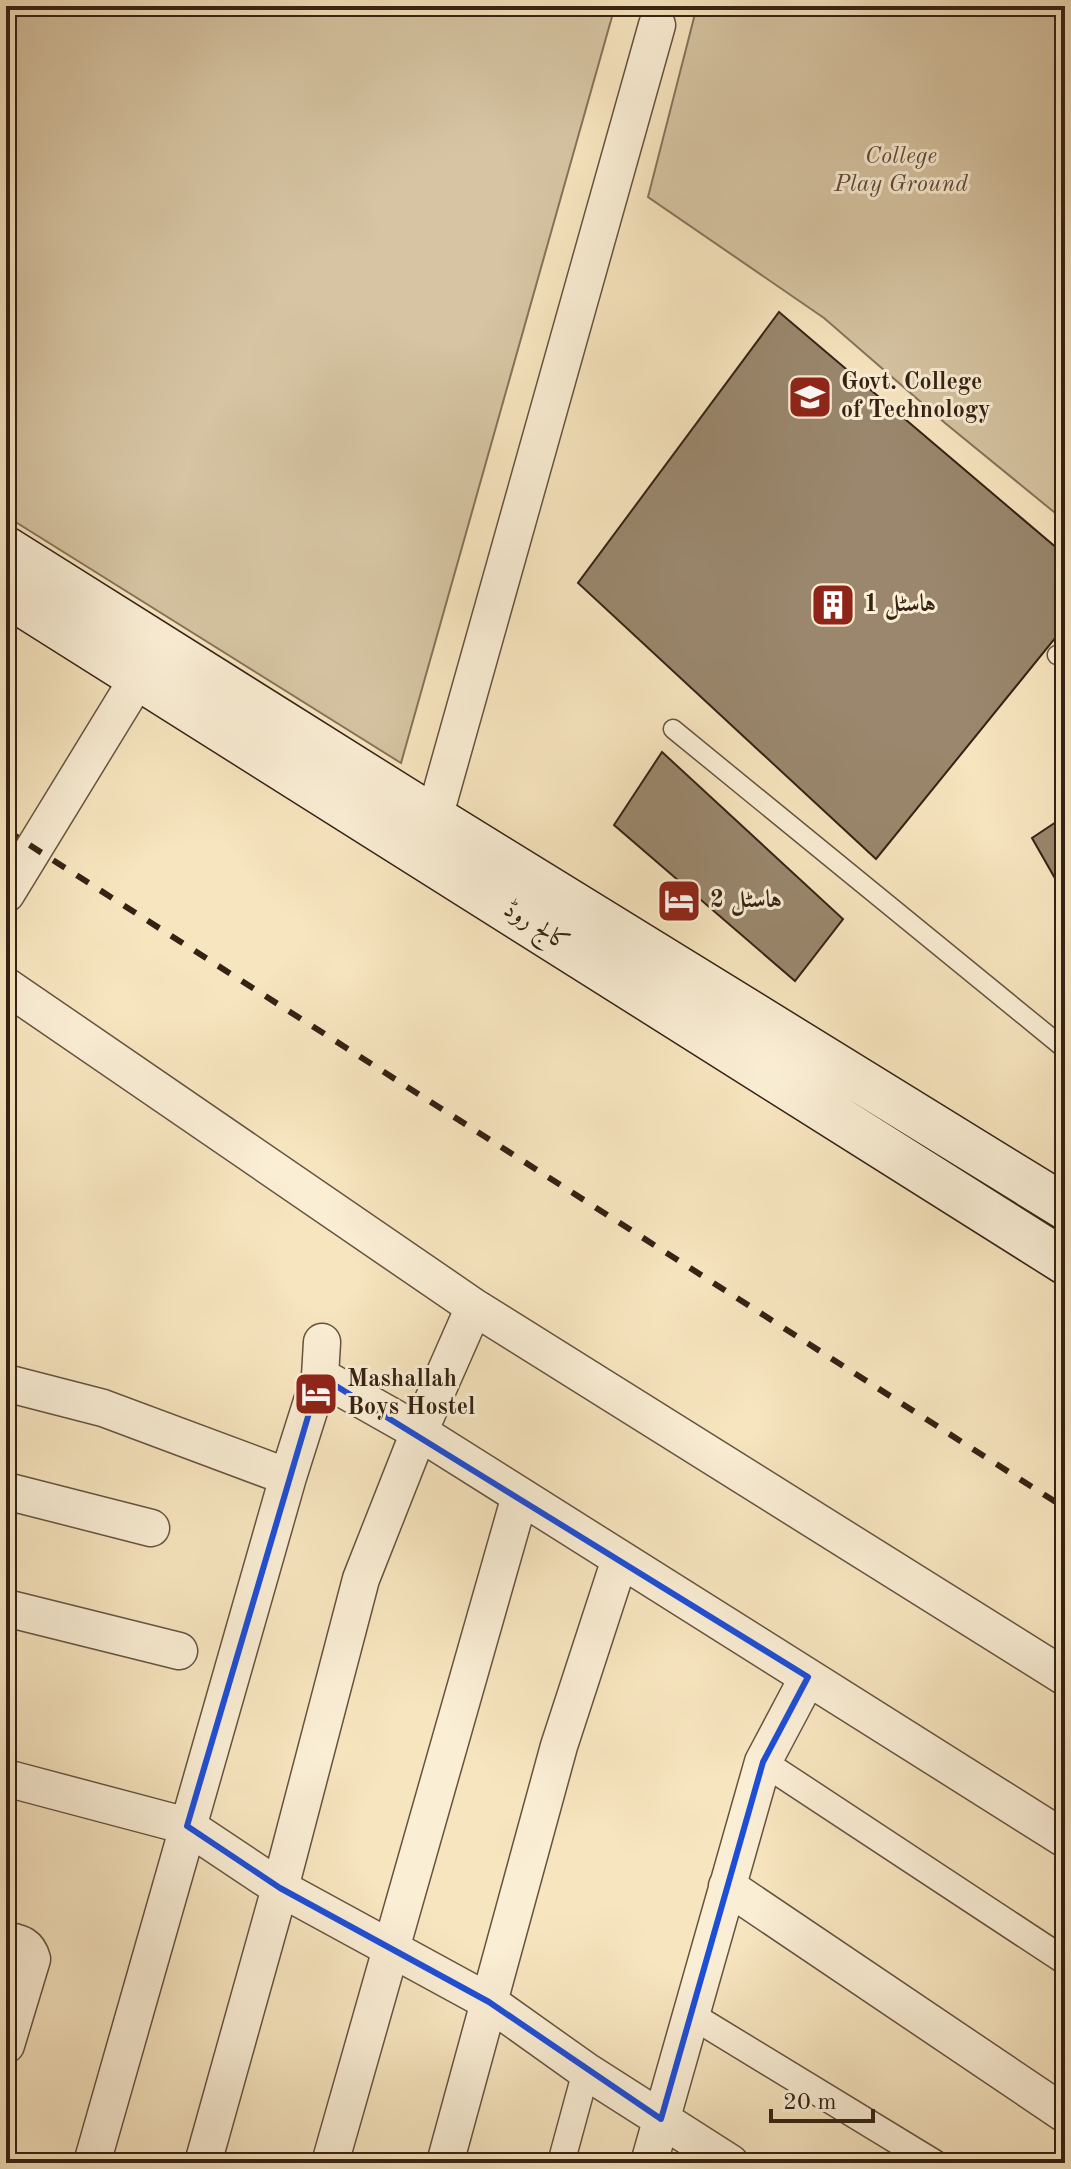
<svg xmlns="http://www.w3.org/2000/svg" width="1071" height="2169" viewBox="0 0 1071 2169" font-family="'Old Standard TT',Amiri,serif">
<rect width="100%" height="100%" fill="#f7e5bf"/>
<filter id="stains"><feTurbulence type="fractalNoise" baseFrequency=".0025" numOctaves="4"/><feColorMatrix values="0 0 0 0 .2 0 0 0 0 .09 0 0 0 0 .02 0 0 0 .5 -.17"/></filter>
<radialGradient id="worn" r=".72"><stop offset=".6" stop-color="#630" stop-opacity="0"/><stop offset="1" stop-color="#630" stop-opacity=".3"/></radialGradient>
<path fill="#d6c4a2" stroke="#86735b" stroke-width="2" d="M6 6H615L401 763 6 516Z
M697 6H1065V521L945 423 824 318 648 197Z"/>
<path fill="#9a876d" stroke="#352214" stroke-width="2" d="M779 312 1065 555V626L876 859 578 583Z
M662 752 843 919 795 981 614 825Z
M1065 816V896L1032 838Z"/>
<g fill="none" stroke-linecap="round" stroke-linejoin="round">
<g stroke="#66533f" stroke-width="21">
<path id="service" d="M1057 655 1065 658
M673 729 1065 1049"/>
</g>
<g stroke="#66533f" stroke-width="29">
<path id="pedestrian" d="M763 1762 1065 1961
M691 2015 934 2163
M561 2163 586 2071"/>
</g>
<g stroke="#66533f" stroke-width="39">
<path id="minor" d="M434 818 657 25
M6 894 151 657
M6 986 474 1307 1065 1677
M320 1376 419 1432 1065 1839
M6 1383 103 1408 288 1477
M6 1491 151 1528
M6 1608 179 1651
M6 1778 187 1826 280 1888 489 2002 586 2071 730 2163
M727 1886 1065 2114
M6 1940C19 1943 28 1944 32 1959L6 2045
M92 2163 288 1477 320 1376 322 1342
M203 2163 280 1888 361 1579 419 1432 474 1307
M330 2163 520 1496
M445 2163 559 1746 620 1559
M649 2163 763 1762 808 1677"/>
</g>
<g stroke="#352214" stroke-width="47">
<path id="secondary" d="M6 549 434 818 1065 1207
M6 594 1065 1262"/>
</g>
<use href="#service" stroke="#faeed5" stroke-width="18"/>
<use href="#pedestrian" stroke="#faeed5" stroke-width="26"/>
<use href="#minor" stroke="#faeed5" stroke-width="36"/>
<use href="#secondary" stroke="#faeed5" stroke-width="44"/>
<path stroke="#352214" stroke-width="6" stroke-dasharray="14 14" stroke-linecap="butt" d="M6 830 1065 1508"/>
</g>
<path fill="none" stroke="#1d4ed8" stroke-width="6" stroke-linejoin="round" d="M320 1376 808 1677 763 1762 661 2119 489 2002 280 1888 187 1826Z"/>
<defs>
<g id="university-square" transform="scale(2.3)"><rect x="-9" y="-9" width="18" height="18" rx="4" fill="#8f2418" stroke="#faeed5"/><path d="M0-5L7-2L0 1L-7-2ZM-4 1L0 2.5L4 1V4Q0 6-4 4Z" fill="#fff"/></g>
<g id="building-square" transform="scale(2.3)"><rect x="-9" y="-9" width="18" height="18" rx="4" fill="#8f2418" stroke="#faeed5"/><path d="M-4-6H4V6H1V3H-1V6H-4ZM-2.5-4.3h1.7v1.8h-1.7ZM.8-4.3h1.7v1.8H.8ZM-2.5-1h1.7V.8h-1.7ZM.8-1h1.7V.8H.8Z" fill="#fff"/></g>
<g id="hotel-square" transform="scale(2.3)"><rect x="-9" y="-9" width="18" height="18" rx="4" fill="#8f2418" stroke="#faeed5"/><path d="M-6-4.5h1.5V1H6V5H4.5V3h-9V5H-6ZM-4 0a1.8 1.8 0 1 1 3.6 0ZM.5 0V-2.5h3Q6-2.5 6 0Z" fill="#fff"/></g>
</defs>
<g fill-rule="evenodd">
<use href="#university-square" x="810" y="397"/>
<use href="#building-square" x="833" y="605"/>
<use href="#hotel-square" x="679" y="901"/>
<use href="#hotel-square" x="316" y="1394"/>
</g>
<g text-anchor="middle" dominant-baseline="central" stroke-width="6" stroke-linejoin="round" paint-order="stroke">
<g font-size="24" font-style="italic" fill="#5d4a38" stroke="#faeed5">
<text x="901" y="157">College<tspan x="901" dy="28">Play Ground</tspan></text>
</g>
<g font-size="24" font-weight="bold" fill="#352214" stroke="#faeed5" text-anchor="start">
<text x="841" y="383">Govt. College<tspan x="841" dy="28">of Technology</tspan></text>
<text x="864" y="605">ہاسٹل 1</text>
<text x="710" y="901">ہاسٹل 2</text>
<text x="347" y="1380">Mashallah<tspan x="347" dy="28">Boys Hostel</tspan></text>
</g>
<g font-size="24" fill="#352214" stroke="#faeed5">
<text transform="translate(536 927) rotate(32)">کالج روڈ</text>
</g>
</g>
<rect width="1071" height="2169" fill="none" stroke="#f7e5bf" stroke-width="32"/>
<rect x="8" y="8" width="1055" height="2153" fill="none" stroke="#352214" stroke-width="4"/>
<rect x="16" y="16" width="1039" height="2137" fill="none" stroke="#352214" stroke-width="2"/>
<path d="M771 2109v12h102v-12" fill="none" stroke="#352214" stroke-width="4"/>
<text x="783" y="2109" font-size="24" fill="#352214" stroke="#faeed5" stroke-width="6" paint-order="stroke">20 m</text>
<rect width="100%" height="100%" filter="url(#stains)"/>
<rect width="100%" height="100%" fill="url(#worn)"/>
</svg>
